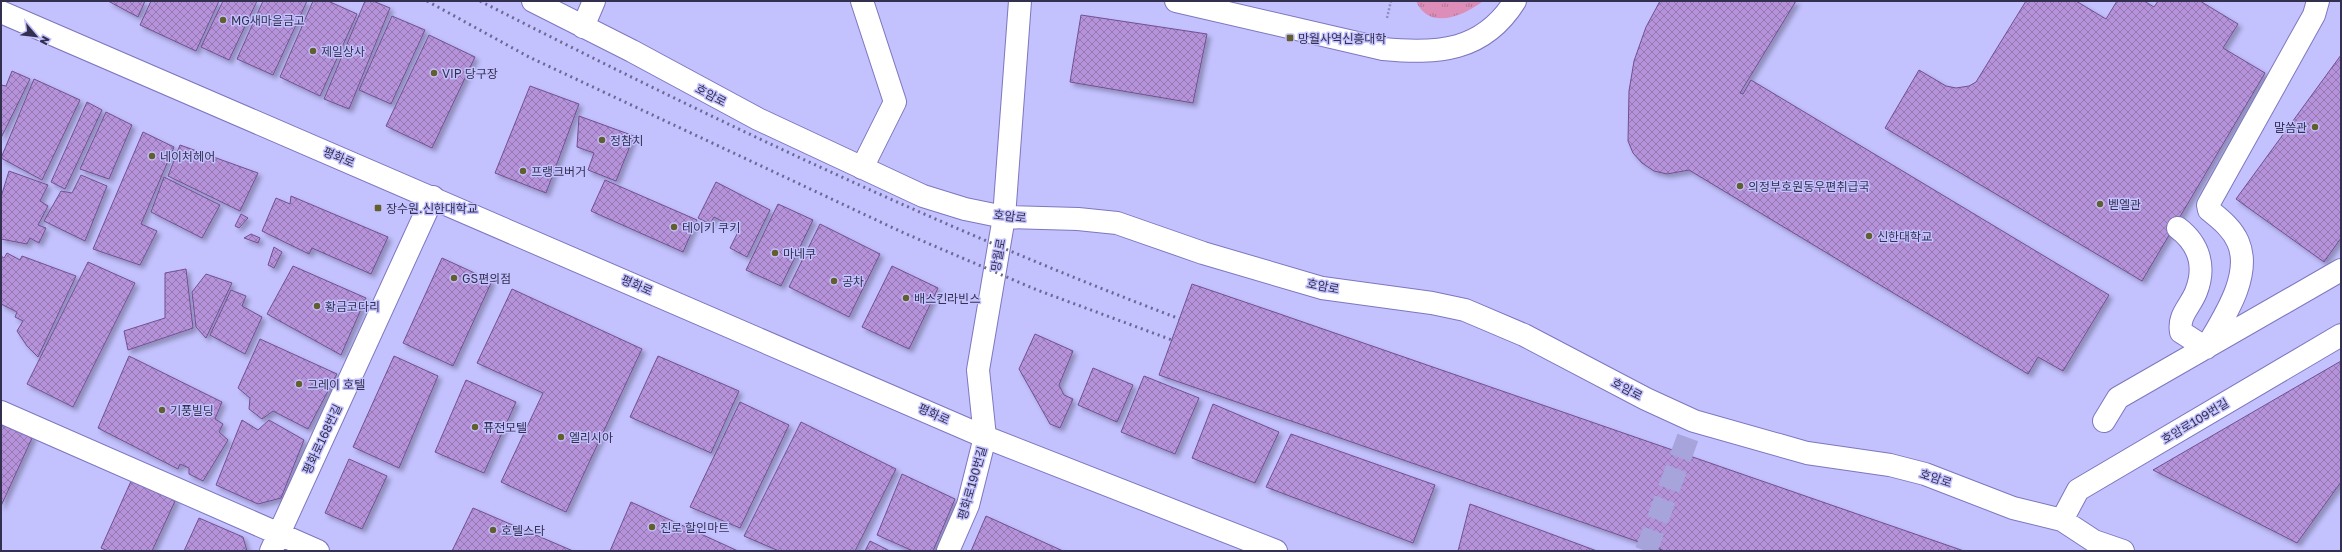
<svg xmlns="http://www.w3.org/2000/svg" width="2342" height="552" viewBox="0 0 2342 552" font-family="'Golos Text','Noto Sans KR',sans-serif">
<defs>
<pattern id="grass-tufts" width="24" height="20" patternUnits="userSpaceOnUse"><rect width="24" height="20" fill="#dc8db8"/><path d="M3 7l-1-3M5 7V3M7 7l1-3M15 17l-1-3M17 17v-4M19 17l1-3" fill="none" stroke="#b37498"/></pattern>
<pattern id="building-cross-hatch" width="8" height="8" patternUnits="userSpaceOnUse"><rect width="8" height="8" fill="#b592d9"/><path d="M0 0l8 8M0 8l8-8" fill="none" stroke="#9478b2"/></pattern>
<filter id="shadow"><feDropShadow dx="3.5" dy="3.5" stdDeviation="2" flood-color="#0004"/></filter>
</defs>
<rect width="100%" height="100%" fill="#c3c1fe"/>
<path fill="url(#grass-tufts)" d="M1416 1H1483C1464 16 1429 31 1416 1Z"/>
<path fill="url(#building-cross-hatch)" stroke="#715091" filter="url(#shadow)" d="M108 1H145L138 17Z
M151 1H219L196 51 140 25Z
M223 1H257L229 60 201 47Z
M263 1H307L273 75 237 59Z
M313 1H328L357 14 320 96 280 77Z
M365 1H373L390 8 349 109 324 99Z
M1660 1H1796L1740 93 1743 94 1751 80 2109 295 2063 371 2038 357 2028 374 1689 170 1667 174 1654 171 1642 163 1633 153 1628 141 1629 91 1634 61 1646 27Z
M2026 1H2076L2106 19 2117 1H2144L2154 7 2158 1H2200L2238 24 2223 48 2265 73 2142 281 1885 128 1919 70 1946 86 1956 88 1969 86 1976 82Z
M1081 15 1207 34 1193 103 1070 82Z
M392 16 425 30 391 104 359 90Z
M429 35 475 57 432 148 386 126Z
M2341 55V238L2324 262 2236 199Z
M12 71 30 79 1 138V85L6 86Z
M34 79 80 100 42 180 1 158Z
M530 86 579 104 546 193 495 173Z
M87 102 102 110 65 189 51 182Z
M106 112 132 125 109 179 80 169Z
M579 116 634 136 616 181 588 170 594 153 577 147Z
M143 132 174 147 141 224 157 231 140 265 93 249Z
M180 145 258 173 240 211 168 176Z
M9 171 48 185 40 201 48 206 38 225 46 228 39 243 30 238 27 244 1 239V197Z
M81 175 107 186 85 241 44 221 61 191 72 193Z
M164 177 220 205 202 238 151 212Z
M605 180 697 220 683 252 591 211Z
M716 182 770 210 747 257 730 248 739 230 714 217 710 224 698 218Z
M291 196 388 237 371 274 312 248 309 254 262 231 276 198 290 204Z
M778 204 813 220 781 286 746 270Z
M241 214 248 218 239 228 235 226Z
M820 224 880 254 849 317 789 287Z
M251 234 260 238 258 243 244 238Z
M274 247 282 252 274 268 268 265Z
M7 253 20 260 22 256 76 276 38 357 27 346 17 331 23 321 15 317 17 312 1 304V256L4 258Z
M442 258 492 281 453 366 403 343Z
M88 262 135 283 73 407 27 384Z
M293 266 366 298 341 355 267 314Z
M892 266 938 288 909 349 862 327Z
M186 269 193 328 128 350 124 331 165 318V273Z
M206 274 232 283 206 338 196 327 192 292Z
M1192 284 1274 312 1964 551H1665L1159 375Z
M512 289 642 349 566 512 501 482 543 393 477 363Z
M231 290 246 296 242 306 262 317 245 354 210 335Z
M1035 334 1073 351 1059 385 1064 395 1073 399 1060 428 1050 424 1019 369Z
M260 339 337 374 308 429 273 411 262 419 249 409 250 398 238 388Z
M129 356 222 402 215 419 223 424 219 432 228 440 203 481 189 474V468L180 464 178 469 98 428Z
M394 356 438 376 399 468 353 447Z
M658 356 739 391 711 453 630 417Z
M2341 361V482L2297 543 2153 470Z
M1093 368 1133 385 1117 422 1078 405Z
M1144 376 1199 398 1175 454 1121 432Z
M466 380 516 402 484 473 435 452Z
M740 402 789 425 740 528 690 507Z
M1213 404 1279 432 1255 483 1192 458Z
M242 420 258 430 269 420 304 440 281 498 258 504 216 485Z
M1 422 33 436 1 506Z
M801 422 896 469 855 551H779L744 536Z
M1291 434 1435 485 1413 543 1266 487Z
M349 459 387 476 362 529 325 513Z
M902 474 955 499 933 551H913L877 535Z
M132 479 176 499 152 551H108L101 548Z
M631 502 738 551H610Z
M1470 504 1597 551H1458Z
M473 508 573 551H452Z
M986 516 1063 551H971Z
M199 518 243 537 247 551H184Z
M870 541 890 551H865Z"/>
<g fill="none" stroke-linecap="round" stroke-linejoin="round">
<path stroke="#a6a4db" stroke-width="22" stroke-dasharray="22 11" stroke-linecap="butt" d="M1646 551 1688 437"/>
<g stroke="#7d77be" stroke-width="24">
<path id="minor" d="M533 1 632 51 758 119 923 196 965 209 1004 217 1078 219 1117 223 1203 253 1322 288 1432 303 1465 310 1524 335 1646 399 1694 421 1807 453 1890 465 1925 474 2013 508 2062 520 2094 541 2123 551
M1176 1 1383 49C1438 54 1483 52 1515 1
M583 27 594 1
M862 168 895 102 862 1
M2178 228C2199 244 2206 267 2196 292 2190 307 2178 315 2181 332L2206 348C2222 320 2253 276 2238 242 2232 228 2220 219 2209 210L2208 205 2314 15 2318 1
M1 412 318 551
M2104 421 2118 398 2341 270
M2062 520 2078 490 2341 335
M271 551 433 197
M948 551 968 505 985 437 978 370 1004 217 1020 1"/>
</g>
<g stroke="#7d77be" stroke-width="24">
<path id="major" d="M1 12 985 437 1276 551"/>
</g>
<path stroke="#908dc0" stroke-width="2.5" stroke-dasharray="2 2" stroke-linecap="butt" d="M1387 18 1391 1"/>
<use href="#minor" stroke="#fff" stroke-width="22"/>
<use href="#major" stroke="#fff" stroke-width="22"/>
<path stroke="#6b6993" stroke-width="3" stroke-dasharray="2 4" stroke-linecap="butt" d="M427 1 529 57 904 233 1037 290 1172 340
M480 1C709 118 940 228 1180 319"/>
</g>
<g fill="#625f2c" stroke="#c3c1fe" stroke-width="1.5">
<circle cx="223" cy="20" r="4"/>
<rect x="1286" y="34" width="8" height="8" rx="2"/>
<circle cx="313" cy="51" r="4"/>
<circle cx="434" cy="73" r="4"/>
<circle cx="2315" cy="127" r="4"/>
<circle cx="602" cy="140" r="4"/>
<circle cx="152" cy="156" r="4"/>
<circle cx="523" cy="171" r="4"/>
<circle cx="1740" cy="186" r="4"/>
<circle cx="2100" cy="204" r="4"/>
<rect x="374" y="204" width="8" height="8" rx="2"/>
<circle cx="674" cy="227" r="4"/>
<circle cx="1869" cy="236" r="4"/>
<circle cx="775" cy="253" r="4"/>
<circle cx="454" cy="278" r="4"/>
<circle cx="834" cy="281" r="4"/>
<circle cx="906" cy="298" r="4"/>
<circle cx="317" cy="306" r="4"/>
<circle cx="299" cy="384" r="4"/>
<circle cx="162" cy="410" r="4"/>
<circle cx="475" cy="427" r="4"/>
<circle cx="561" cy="437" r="4"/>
<circle cx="652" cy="527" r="4"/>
<circle cx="493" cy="530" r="4"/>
</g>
<g text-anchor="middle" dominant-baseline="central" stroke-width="3" stroke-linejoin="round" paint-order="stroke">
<g font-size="12" fill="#33304f" stroke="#c3c1fe" text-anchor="start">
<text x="231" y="20">MG새마을금고</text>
<text x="1298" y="38">망월사역신흥대학</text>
<text x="321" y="51">제일상사</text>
<text x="442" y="73">VIP 당구장</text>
<text x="2307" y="127" text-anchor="end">말씀관</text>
<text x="610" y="140">정참치</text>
<text x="160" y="156">네이처헤어</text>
<text x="531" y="171">프랭크버거</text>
<text x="1748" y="186">의정부호원동우편취급국</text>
<text x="2108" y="204">벧엘관</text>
<text x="386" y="208">장수원.신한대학교</text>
<text x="682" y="227">테이키 쿠키</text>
<text x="1877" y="236">신한대학교</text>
<text x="783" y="253">마네쿠</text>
<text x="462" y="278">GS편의점</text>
<text x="842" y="281">공차</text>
<text x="914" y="298">배스킨라빈스</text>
<text x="325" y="306">황금코다리</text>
<text x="307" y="384">그레이 호텔</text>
<text x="170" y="410">기풍빌딩</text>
<text x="483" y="427">퓨전모텔</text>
<text x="569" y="437">엘리시아</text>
<text x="660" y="527">진로 할인마트</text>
<text x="501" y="530">호텔스타</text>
</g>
<g font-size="12" fill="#33304f" stroke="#c3c1fe">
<text transform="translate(711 95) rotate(28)">호암로</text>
<text transform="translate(339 157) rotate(23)">평화로</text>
<text transform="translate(1010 216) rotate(6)">호암로</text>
<text transform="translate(998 255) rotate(-80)">망월로</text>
<text transform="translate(637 285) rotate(23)">평화로</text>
<text transform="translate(1323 286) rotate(11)">호암로</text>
<text transform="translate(1627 389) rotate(28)">호암로</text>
<text transform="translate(934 414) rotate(24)">평화로</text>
<text transform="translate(2195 421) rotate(-31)">호암로109번길</text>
<text transform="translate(322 439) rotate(-65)">평화로168번길</text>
<text transform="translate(1936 478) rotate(18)">호암로</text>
<text transform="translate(972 483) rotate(-74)">평화로190번길</text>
</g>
</g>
<rect width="2342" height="552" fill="none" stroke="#33304f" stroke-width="4"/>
<g transform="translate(36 36) rotate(118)" stroke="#c3c1fe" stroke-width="3" paint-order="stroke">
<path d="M0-3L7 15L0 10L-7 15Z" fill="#33304f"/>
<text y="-6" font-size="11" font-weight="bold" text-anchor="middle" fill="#33304f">N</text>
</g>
</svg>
